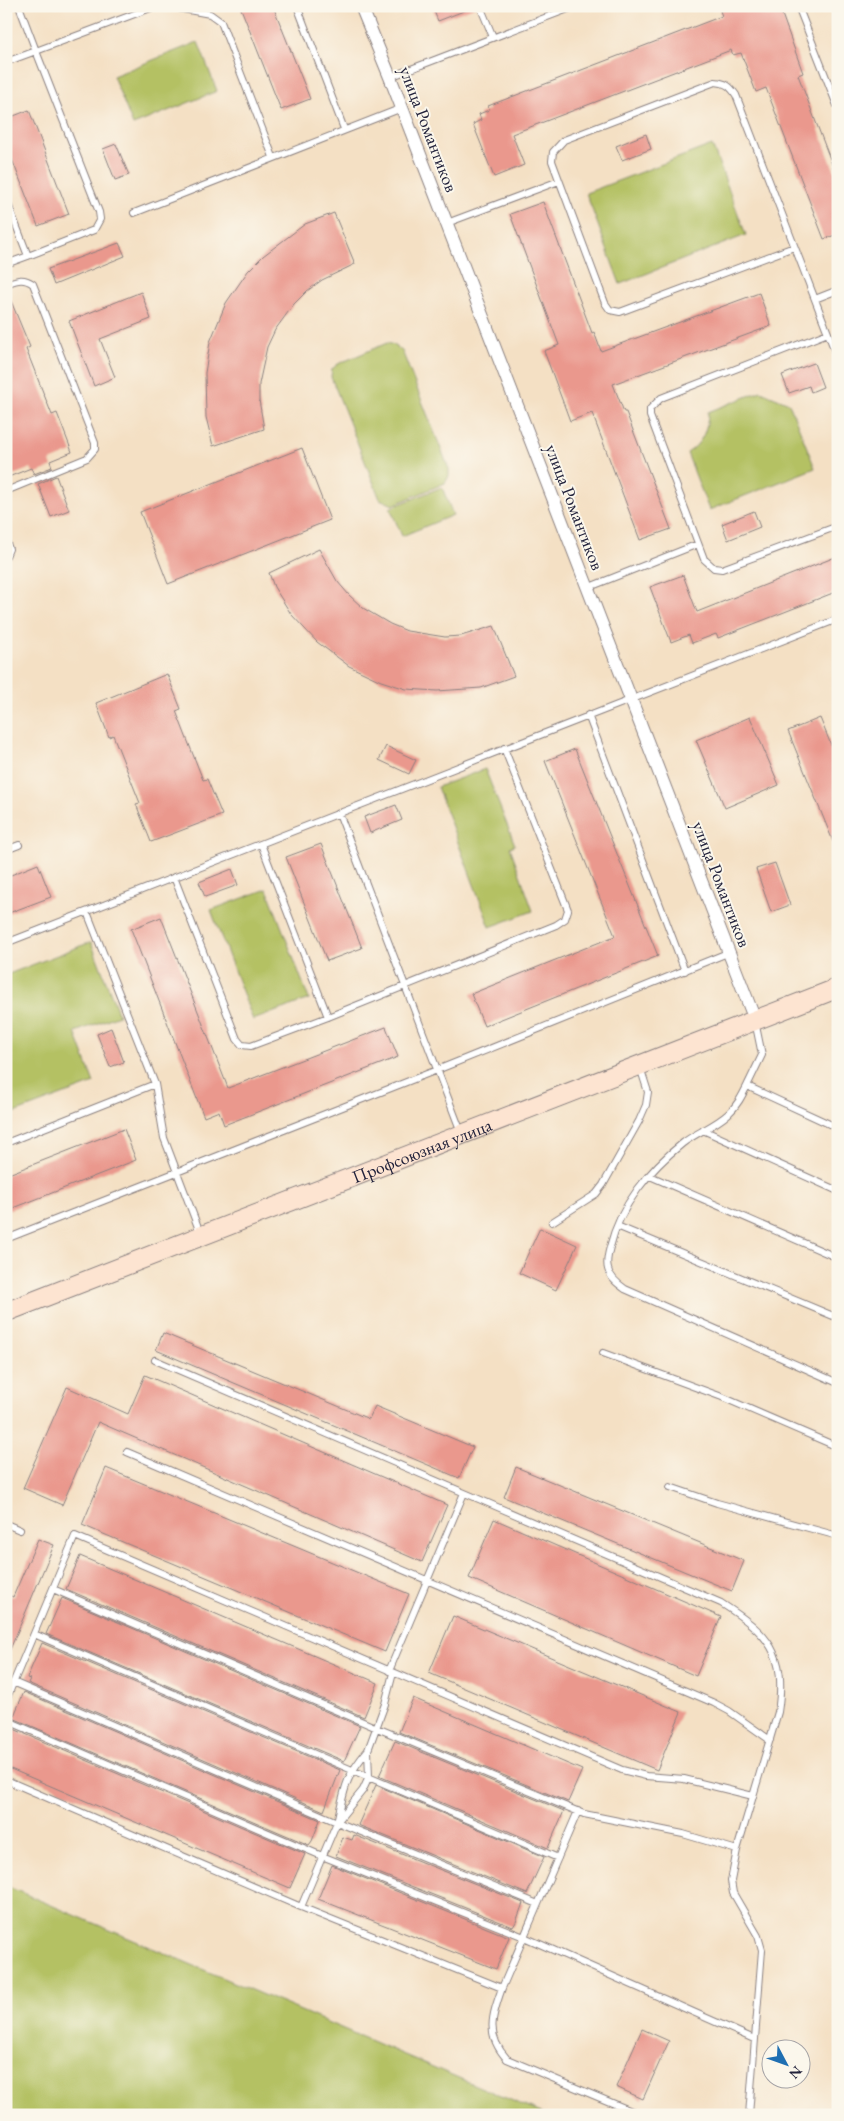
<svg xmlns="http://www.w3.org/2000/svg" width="844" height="2121" viewBox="0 0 844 2121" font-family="'EB Garamond',serif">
<rect width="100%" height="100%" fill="#fbf7ec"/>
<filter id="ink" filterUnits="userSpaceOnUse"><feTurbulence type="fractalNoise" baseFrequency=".02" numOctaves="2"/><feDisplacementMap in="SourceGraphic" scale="10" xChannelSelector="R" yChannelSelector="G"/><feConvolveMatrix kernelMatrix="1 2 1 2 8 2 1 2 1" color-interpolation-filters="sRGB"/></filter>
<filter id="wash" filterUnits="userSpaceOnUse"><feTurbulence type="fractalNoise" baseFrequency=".0096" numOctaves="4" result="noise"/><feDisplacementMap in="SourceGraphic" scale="20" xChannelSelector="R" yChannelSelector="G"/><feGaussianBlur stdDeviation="1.12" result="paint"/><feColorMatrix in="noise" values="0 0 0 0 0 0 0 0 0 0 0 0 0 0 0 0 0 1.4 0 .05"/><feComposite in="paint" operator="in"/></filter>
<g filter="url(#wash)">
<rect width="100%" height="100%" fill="#f4e0c4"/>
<path fill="#b4c163" stroke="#6b724f" d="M198 42 217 91 133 125 113 76Z
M712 145 746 235 620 284 586 193Z
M387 343 394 345 402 351 449 469V476L445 483 393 505 380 499 331 377 332 369 338 364Z
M761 391 789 403 815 468 709 510 687 453C702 444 708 429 708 412Z
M442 487 453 515 402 536 390 508Z
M485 769 515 845 510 847 533 911 490 927 437 787Z
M267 889 309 999 253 1020 211 910Z
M91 942 119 1015 75 1032 94 1083 6 1116V975Z
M6 1886 546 2115H6Z"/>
<g id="blocks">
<path fill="#ea988d" d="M240 6H273L310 99 281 110Z
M432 6H474V7L438 21Z
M733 6H779L803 73 798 75 838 180V234L824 239 766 88 756 92 741 53 733 55 731 50 512 134 524 165 494 177 473 124 481 120 479 114 489 110 488 106 722 16 720 11Z
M29 110 69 214 38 226 6 144V119Z
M646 134 651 149 622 160 616 146Z
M116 144 129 175 115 180 103 149Z
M543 202 592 333 594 332 601 351 759 293 771 326 613 384 624 412H626L671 529 640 540 592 413 570 421 544 351 559 345 510 214Z
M334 213 355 264 322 280 307 291 294 304 275 330 267 347 259 384V400L264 429 213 446 206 417 205 373 210 342 226 303 248 271 263 256 305 224Z
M119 243 125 256 54 285 48 269Z
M6 289 30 347 26 349 52 415 57 413 72 452 50 461 52 467 34 474 31 468 6 478Z
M141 292 151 319 100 339 115 377 94 386 69 321Z
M814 363 823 387 811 392 809 386 789 393 782 375Z
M302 448 330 520 168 584 140 512Z
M56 476 69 510 51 517 38 484Z
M754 511 760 527 728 540 722 524Z
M319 549 337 581 349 595 363 608 390 624 407 631 445 637 461 636 494 626 514 676 481 688 437 691 406 689 381 681 349 666 317 642 291 614 274 587 269 573Z
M838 556V591L718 638 716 634 692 643 689 635 671 642 650 587 683 575 697 612Z
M167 674 181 709 176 711 203 780 207 779 222 815 151 842 136 804 140 803 113 735 109 737 96 703Z
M750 717 779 785 725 808 696 740Z
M820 718 838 762 837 851 788 731Z
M386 746 416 760 409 774 379 760Z
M575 749 658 956 484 1026 471 994 615 936 545 761Z
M396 805 402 820 370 833 364 817Z
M321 844 362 948 327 961 286 857Z
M775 863 790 905 771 912 756 869Z
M38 864 51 897 6 914V877Z
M232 869 238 885 205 897 199 882Z
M161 917 228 1088 386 1027 398 1057 224 1125 219 1111 204 1117 131 929Z
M111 1028 124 1062 110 1067 97 1034Z
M124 1129 136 1160 6 1211V1175Z
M540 1228 577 1245 556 1290 519 1273Z
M163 1333 369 1419 375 1406 473 1447 459 1478 156 1350Z
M145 1375 447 1505 422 1562 98 1422 62 1505 23 1488 67 1387 128 1414Z
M516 1467 744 1561 732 1591 504 1497Z
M106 1468 409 1594 385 1652 82 1525Z
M494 1519 721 1617 696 1676 469 1578Z
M38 1539 54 1545 6 1659V1594L13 1597Z
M80 1556 378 1683 364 1717 66 1589Z
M62 1598 360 1726 344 1761 46 1634Z
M453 1616 681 1712 657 1770 429 1673Z
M42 1643 340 1770 324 1811 28 1683 30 1679 27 1678Z
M24 1692 320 1820 312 1841 309 1845 13 1718Z
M413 1698 582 1770 568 1802 399 1732Z
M9 1727 305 1854 290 1888 6 1767V1734Z
M395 1741 564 1811 548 1848 379 1776Z
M376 1785 544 1857 527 1894 358 1825Z
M354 1835 523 1903 516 1922 513 1927 336 1856 343 1837 352 1840Z
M332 1865 509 1937 496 1969 318 1899Z
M642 2029 669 2041 643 2099 616 2087Z"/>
</g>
</g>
<g filter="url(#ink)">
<use href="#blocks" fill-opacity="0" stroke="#8b8180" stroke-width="1"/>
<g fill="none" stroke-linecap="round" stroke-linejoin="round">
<g stroke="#8b8180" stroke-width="8">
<path id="service" d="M167 6 210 14 221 22 273 157
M297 6 344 129
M480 6 493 37
M798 6 838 108
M6 62 36 51 19 6
M390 77 576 6
M6 199 28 256 6 264
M134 213 402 108
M447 223 559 181
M794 247 620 312 610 310 605 303 552 161 553 152 564 140 715 82C726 83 730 86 736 95 770 183 804 271 838 359
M28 256 94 230 100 219 99 212 36 51 156 6
M6 284C17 280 23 277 33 284L95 443V449L87 458 6 491
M815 299 838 290
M828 333 661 398 650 409V416L704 559 714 568 722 569 838 526
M6 541 9 549 6 556
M587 588 698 544
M588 715 685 971
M339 813 461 1132
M261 844 328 1017
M6 850 19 845
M174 877 237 1039 242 1045 251 1046 328 1017 556 925 565 919 568 910 504 748
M87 912 149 1069 155 1084 164 1138 201 1235
M6 943 838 619
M747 1086 762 1055 755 1021
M838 1128 747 1086C742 1096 737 1106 728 1114 715 1126 697 1132 683 1143 650 1169 620 1205 610 1247 608 1254 606 1262 608 1269 610 1278 618 1284 625 1289L838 1383
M703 1130 838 1191
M6 1143 155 1084
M650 1176 838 1258
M552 1222 596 1194 603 1185 639 1121 646 1105 648 1092 640 1067
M617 1226 838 1318
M6 1239 437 1070 730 952
M603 1353 722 1397 838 1447
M155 1360 721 1603C769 1634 787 1653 778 1712L737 1850 731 1881 733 1893 758 1936 762 1950 749 2115
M127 1452 714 1703 729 1711 770 1740
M670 1487 717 1503 838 1536
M6 1524 20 1530
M53 1589 377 1728 584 1814 683 1834 737 1850
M34 1634 558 1858
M389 1671 464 1493
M13 1682 337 1822 538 1904
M6 1700 75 1536 622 1770 646 1776 684 1779 753 1796
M6 1720 322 1856 524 1937 754 2039
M6 1780 301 1907 502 1988
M578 1811 502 1988C492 2016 485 2035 507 2059L641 2115
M338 1818C345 1786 346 1776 368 1750
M301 1907 337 1822 363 1790 369 1777 368 1750 385 1704 393 1673"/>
</g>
<g stroke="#8b8180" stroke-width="14">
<path id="minor" d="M361 6 390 77 755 1020"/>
</g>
<g stroke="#8b8180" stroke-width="21">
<g id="secondary">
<path id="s1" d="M6 1312 838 988"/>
</g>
</g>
<use href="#service" stroke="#fff" stroke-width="6"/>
<use href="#minor" stroke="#fff" stroke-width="12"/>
<use href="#secondary" stroke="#fde4d1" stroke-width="19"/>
</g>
</g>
<g text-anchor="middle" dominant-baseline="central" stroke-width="4" stroke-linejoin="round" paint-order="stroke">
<g font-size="18" fill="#22223b" stroke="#fbf7ec">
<text transform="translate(429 129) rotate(69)">улица Романтиков</text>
<text transform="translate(575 507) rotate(69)">улица Романтиков</text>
<text transform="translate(722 884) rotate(69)">улица Романтиков</text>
<text stroke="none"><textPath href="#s1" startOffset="446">Профсоюзная улица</textPath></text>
</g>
</g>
<rect width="844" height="2121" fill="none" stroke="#fbf7ec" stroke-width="25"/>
<g transform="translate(786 2064) rotate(131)"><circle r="24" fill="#fbf7ec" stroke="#a4a2a5"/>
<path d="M0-4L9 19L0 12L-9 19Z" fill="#1f6fb2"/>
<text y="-8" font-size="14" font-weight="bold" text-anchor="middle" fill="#22223b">N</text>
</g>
</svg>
